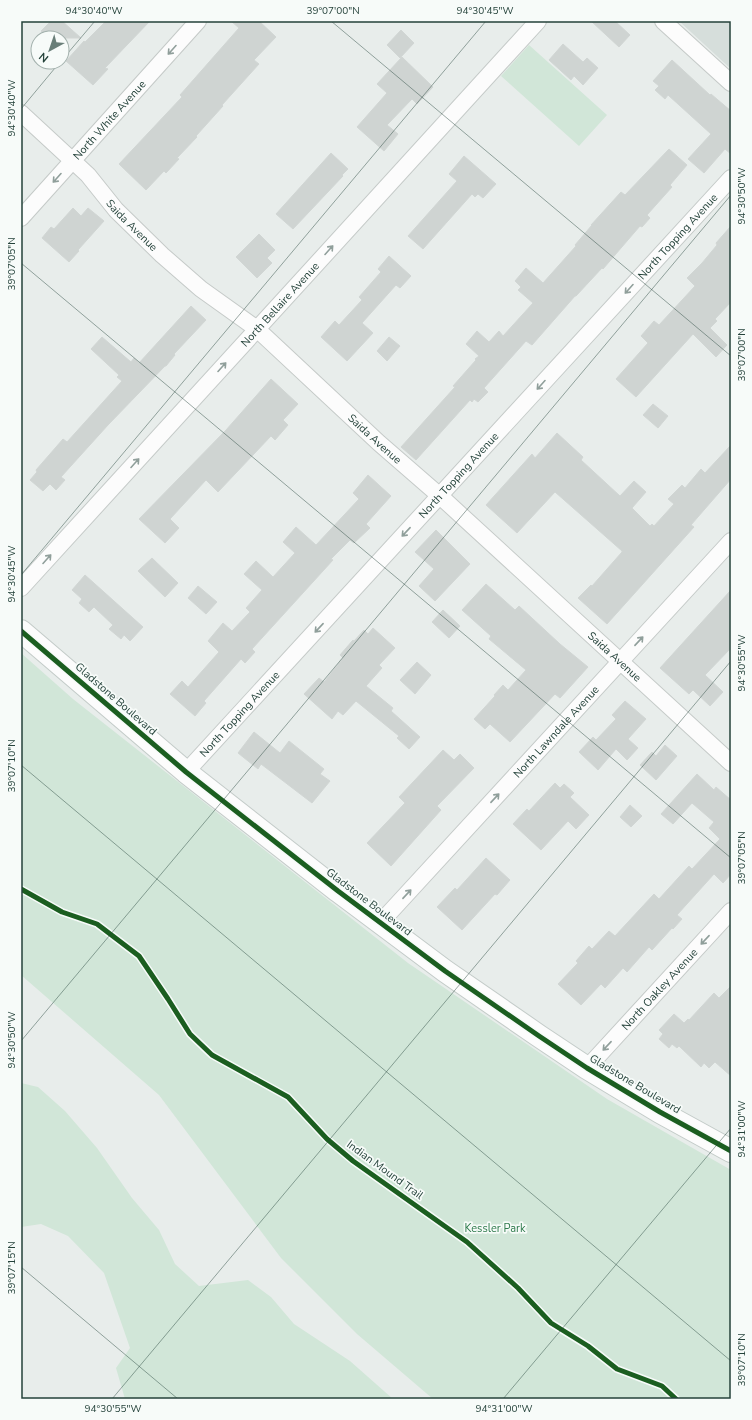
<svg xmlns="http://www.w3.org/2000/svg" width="752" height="1420" viewBox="0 0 752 1420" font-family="'Nunito Sans',sans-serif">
<rect width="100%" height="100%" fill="#e8edeb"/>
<path fill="#d6dedb" d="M679 21H731V69Z"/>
<path fill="#d1e6d8" d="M529 45 607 115 579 146 501 76Z
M21 653 73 699 408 963 607 1099 731 1170V1399H433L357 1334 281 1258 159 1095 21 975Z
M21 1083 38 1087 65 1111 97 1148 132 1198 159 1230 175 1264 199 1286 248 1280 271 1297 294 1324 350 1361 393 1399H125L116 1368 130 1348 104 1273 68 1236 41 1224 21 1227Z"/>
<path fill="#cfd4d2" stroke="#d1d6d4" d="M51 21H62L81 38H49L41 31Z
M106 21H150L105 68 108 69 93 85 66 61 84 41 85 42Z
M231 21H259L276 37 254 60 259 64 222 105 223 106 196 136 197 137 177 158 179 159 166 173 164 171 146 190 119 164 182 97 180 95 239 28Z
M591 21H615L630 35 619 47Z
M401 30 414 43 400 58 387 45Z
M563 44 583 62 587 58 598 68 583 85 574 76 571 80 549 60Z
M402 57 433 87 417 104 412 99 387 125 398 134 384 151 357 127 387 93 377 84Z
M672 60 710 95 711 94 731 111V154L725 149 704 173 688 159 711 134 668 95 665 99 655 90 659 86 653 81Z
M669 149 687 165 670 185 672 187 647 215 650 218 642 227 640 226 603 269 602 268 576 296H575L532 345 526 341 484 388 488 392 478 402 474 399 472 402 470 400 416 460 401 447 455 387 453 386 476 360 475 359 479 356 466 344 477 331 489 342 499 331 503 336 533 303 518 290 521 287 515 281 526 268 543 283 576 246 575 245 592 225H591L621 192 625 195Z
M331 153 348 169 342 175 343 176 293 229 276 214Z
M464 156 496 184 483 198 478 194 475 197 472 194 423 249 408 236 457 181 449 174Z
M73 208 81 216 88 208 104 221 78 250 79 251 69 262 42 238 51 227 54 229Z
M731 226V302L715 319 717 321 710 328 727 345 716 357 693 334 636 397 616 379 648 343 641 336 654 321 659 325 695 286 687 278 702 263 717 245 716 243Z
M259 234 275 250 267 258 272 263 257 278 236 257Z
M389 256 411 276 400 288 396 285 362 323 373 333 347 361 321 337 335 321 339 325 362 300 359 297 381 272 378 269Z
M191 306 206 320 174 354 175 355 166 366H165L108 425 61 477 65 480 56 490 50 484 43 491 30 480 37 472 36 470 63 439 67 442 122 381 117 377 119 375 91 349 102 337 131 362 134 358 139 363Z
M389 337 400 346 387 361 377 351Z
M271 379 298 404 283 420 288 425 275 440 271 436 218 492 206 480 170 519 179 528 165 543 139 519 226 430Z
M653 404 668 416 658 428 643 415Z
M557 433 583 457 581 460 620 496 634 481 646 492 632 508 650 526 652 524 654 526 674 504 668 499 682 485 685 488 701 469 705 473 731 445V479L691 525 694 527 607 624 578 598 591 585 592 586 622 552V551L555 492 517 533 486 505 532 454 535 458Z
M368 475 391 496 366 524 370 528 354 543 350 540 331 559 333 560 252 649 255 652 245 663 241 659 204 701 206 703 195 716 170 694 182 681 188 687 219 652 208 641 223 623 232 631 250 612 246 608 262 590 244 574 256 561 273 577 295 553 283 542 296 527 316 545 359 499 353 493Z
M436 530 470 564 435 601 419 586 434 569 415 552Z
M152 558 178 583 165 597 138 571Z
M85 575 143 627 130 641 124 635 121 639 109 629 113 625 94 607 89 612 79 603 82 599 72 590Z
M486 584 515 610 519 606 560 644 588 667 560 698 555 694 510 742 490 724 485 729 474 719 495 696 494 695 503 685 508 690 526 670 489 639 491 636 462 610Z
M198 586 217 602 206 614 188 598Z
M731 590V648L705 675 723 692 710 706 693 690 689 694 660 668Z
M443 610 460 626 449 638 432 622Z
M373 628 395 648 379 665 382 668 366 686 393 708 391 711 420 737 409 749 397 738 399 736 356 701 343 715 338 711 332 719 304 694 319 678 324 682 343 658 340 655 353 640 354 641 364 630 368 634Z
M417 662 431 675 415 694 400 680Z
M625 701 646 719 628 739 638 748 627 760 616 749 598 770 579 752 593 737 596 740 616 719 612 715Z
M254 732 280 753 289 741 324 769 320 774 330 781 312 803 261 764 258 769 238 753Z
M665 745 677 756 656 780 640 765 652 752 656 756Z
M443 750 454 760 460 754 474 768 437 806 441 810 391 866 367 843 405 803 399 797Z
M697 774 714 790 716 787 731 800V874L723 883 714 874 677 915 682 919 673 929 672 928 652 950 649 947 627 972 623 968 605 988 601 984 581 1005 558 984 578 963 576 961 589 946 592 949 609 931 615 936 654 894 659 899 689 866 692 869 720 839 709 828 714 822 692 803 673 824 661 814Z
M555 783 560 788 564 784 574 793 570 797 589 815 576 829 568 821 541 850 513 824 527 809 529 811Z
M630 805 642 816 631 827 620 817Z
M486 858 510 880 497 895 495 894 462 930 437 907 455 888 457 890Z
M731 986V1076L715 1062 709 1068 704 1063 701 1067 679 1046 677 1048 672 1044 669 1048 659 1039 663 1034 659 1030 674 1014 684 1023 688 1019 689 1020 714 993 719 998Z"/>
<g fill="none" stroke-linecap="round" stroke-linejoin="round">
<g stroke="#c5cac8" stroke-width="18">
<g id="street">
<path d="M663 21 731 83"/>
<path id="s1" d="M21 113 88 175 116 210 162 255 201 289 257 329 379 443 440 496 731 763"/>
<path id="s2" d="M21 218 198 21"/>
<path id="s3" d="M21 588 538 21"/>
<path id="s4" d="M186 772 731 178"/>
<path id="s5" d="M380 923 731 541"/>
<path id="s6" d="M587 1068 731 911"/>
</g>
</g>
<g stroke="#c3cbc8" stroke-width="24">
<path id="secondary" d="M21 631 186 772 338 891 445 971 539 1036 587 1068 660 1112 731 1151"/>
</g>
<use href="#street" stroke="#fcfcfc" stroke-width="16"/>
<use href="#secondary" stroke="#fcfcfc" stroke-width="22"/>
<g stroke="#f7fbf9" stroke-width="8">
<path id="cycleway" d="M21 631 186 772 338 891 445 971 539 1036 587 1068 660 1112 731 1151
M21 889 62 912 97 924 139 956 168 999 190 1034 212 1055 288 1097 327 1139 353 1161 467 1242 518 1288 551 1323 588 1346 617 1369 662 1386 676 1399"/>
</g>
<use href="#cycleway" stroke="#1b5e20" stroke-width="5"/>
</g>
<defs><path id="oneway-shaft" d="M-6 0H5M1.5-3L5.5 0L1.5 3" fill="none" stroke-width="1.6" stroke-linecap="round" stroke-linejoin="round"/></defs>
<g stroke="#909f9b">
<use href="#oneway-shaft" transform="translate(172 50) rotate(132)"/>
<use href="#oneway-shaft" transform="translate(57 178) rotate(132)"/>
<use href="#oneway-shaft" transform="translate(329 250) rotate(-48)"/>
<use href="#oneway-shaft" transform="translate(629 289) rotate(132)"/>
<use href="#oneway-shaft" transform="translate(222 367) rotate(-48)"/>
<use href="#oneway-shaft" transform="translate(541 385) rotate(132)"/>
<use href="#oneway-shaft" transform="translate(135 463) rotate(-48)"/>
<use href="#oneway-shaft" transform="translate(406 532) rotate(133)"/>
<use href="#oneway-shaft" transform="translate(47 559) rotate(-48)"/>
<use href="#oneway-shaft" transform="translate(319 628) rotate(133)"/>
<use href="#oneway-shaft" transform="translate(639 641) rotate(-47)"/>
<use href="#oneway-shaft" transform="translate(495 798) rotate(-47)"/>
<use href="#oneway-shaft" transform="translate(407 894) rotate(-47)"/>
<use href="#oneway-shaft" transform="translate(705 940) rotate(133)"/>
<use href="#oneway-shaft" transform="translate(607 1046) rotate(133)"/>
</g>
<path fill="none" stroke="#24423a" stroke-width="1" stroke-opacity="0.45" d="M331 21 731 356M62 60 95 21M21 109 60 62M21 263 731 858M21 575 486 21M21 765 731 1361M21 1041 731 195M21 1267 178 1399M112 1399 731 661M503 1399 731 1128"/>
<g text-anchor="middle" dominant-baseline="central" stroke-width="3.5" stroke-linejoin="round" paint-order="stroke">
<g font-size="11" fill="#24423a" stroke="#f7fbf9">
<text stroke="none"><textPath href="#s2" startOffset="132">North White Avenue</textPath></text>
<text stroke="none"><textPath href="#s1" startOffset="158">Saida Avenue</textPath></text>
<text stroke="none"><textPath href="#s4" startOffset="727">North Topping Avenue</textPath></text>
<text stroke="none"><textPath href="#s3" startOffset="384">North Bellaire Avenue</textPath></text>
<text stroke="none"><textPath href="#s1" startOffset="482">Saida Avenue</textPath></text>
<text stroke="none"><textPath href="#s4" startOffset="403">North Topping Avenue</textPath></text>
<text stroke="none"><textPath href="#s1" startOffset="806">Saida Avenue</textPath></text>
<text transform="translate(116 699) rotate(41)">Gladstone Boulevard</text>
<text stroke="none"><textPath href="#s4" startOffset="79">North Topping Avenue</textPath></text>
<text stroke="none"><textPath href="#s5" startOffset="260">North Lawndale Avenue</textPath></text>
<text transform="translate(369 902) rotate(37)">Gladstone Boulevard</text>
<text stroke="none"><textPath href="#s6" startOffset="107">North Oakley Avenue</textPath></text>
<text transform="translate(635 1084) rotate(31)">Gladstone Boulevard</text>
<text transform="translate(385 1170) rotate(36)">Indian Mound Trail</text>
</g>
<g font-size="11" fill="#2d7a4b" stroke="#f7fbf9">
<text x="495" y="1228">Kessler Park</text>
</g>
</g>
<rect width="752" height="1420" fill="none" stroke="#f7fbf9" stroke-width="44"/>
<g transform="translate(50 50) rotate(220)"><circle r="19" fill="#f7fbf9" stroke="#a3b1ad"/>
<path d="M0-3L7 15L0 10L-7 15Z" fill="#697e78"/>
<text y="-6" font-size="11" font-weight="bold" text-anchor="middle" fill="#24423a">N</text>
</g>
<rect x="22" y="22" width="708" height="1376" fill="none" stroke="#24423a" stroke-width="1.5"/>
<g font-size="10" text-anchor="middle" fill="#24423a">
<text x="94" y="14">94°30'40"W</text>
<text x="333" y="14">39°07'00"N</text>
<text x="485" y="14">94°30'45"W</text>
<text transform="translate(11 108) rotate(-90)" y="4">94°30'40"W</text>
<text transform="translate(741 196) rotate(-90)" y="4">94°30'50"W</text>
<text transform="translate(11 264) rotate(-90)" y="4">39°07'05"N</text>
<text transform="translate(741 355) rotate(-90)" y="4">39°07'00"N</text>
<text transform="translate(11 574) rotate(-90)" y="4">94°30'45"W</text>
<text transform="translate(741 663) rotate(-90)" y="4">94°30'55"W</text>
<text transform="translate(11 766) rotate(-90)" y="4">39°07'10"N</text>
<text transform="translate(741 858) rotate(-90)" y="4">39°07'05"N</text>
<text transform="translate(11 1040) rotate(-90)" y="4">94°30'50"W</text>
<text transform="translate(741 1129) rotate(-90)" y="4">94°31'00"W</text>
<text transform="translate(11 1268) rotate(-90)" y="4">39°07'15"N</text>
<text transform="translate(741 1360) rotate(-90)" y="4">39°07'10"N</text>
<text x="113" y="1412">94°30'55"W</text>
<text x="504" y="1412">94°31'00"W</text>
</g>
</svg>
